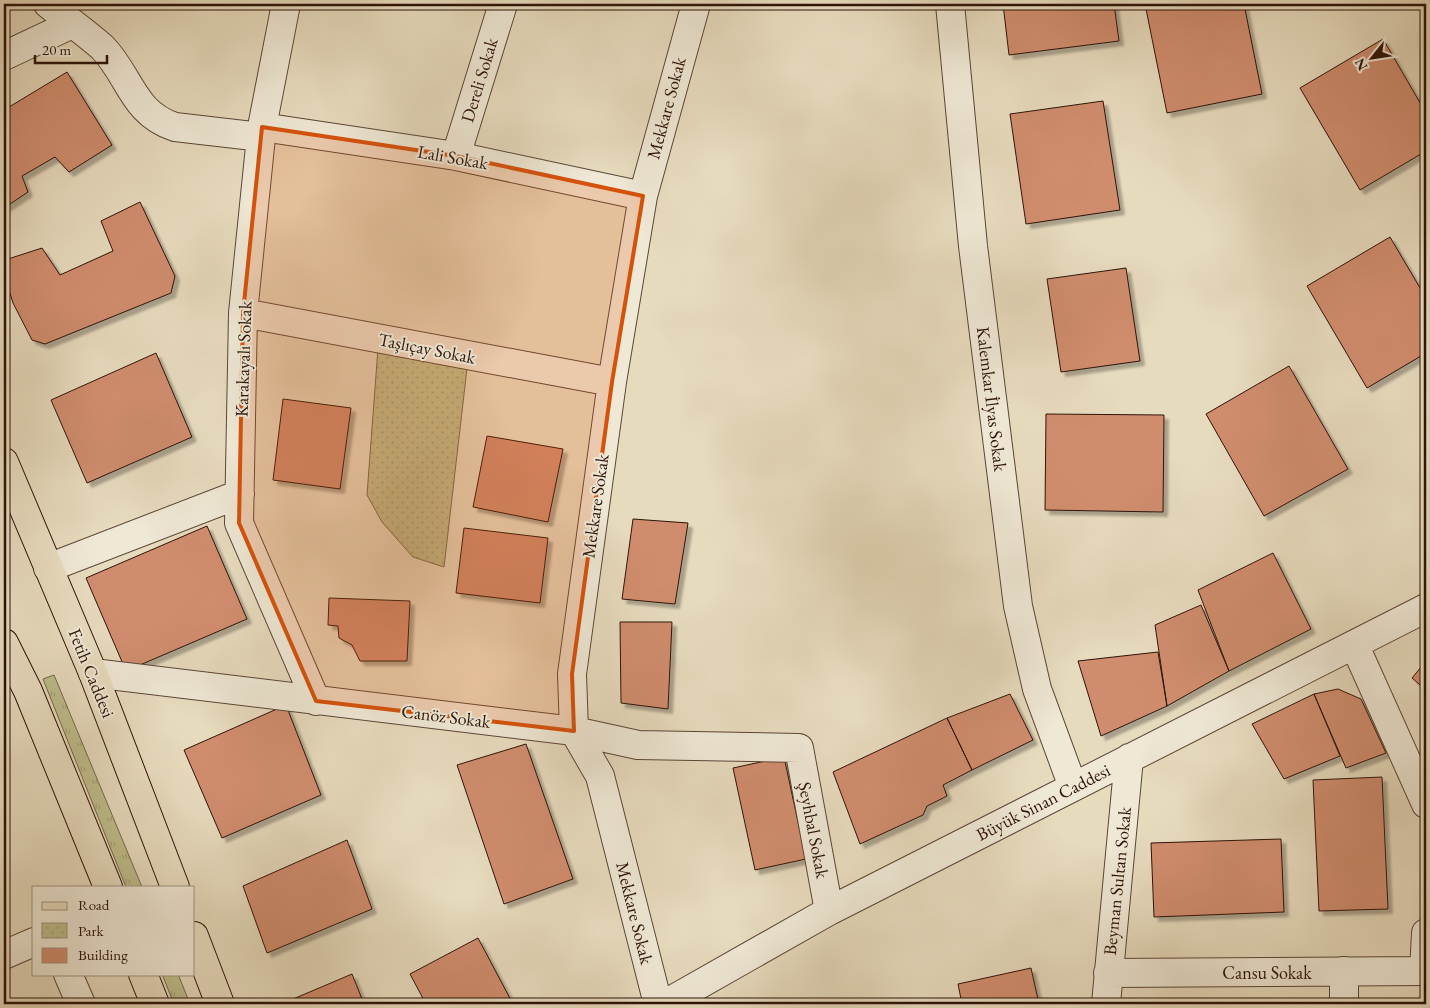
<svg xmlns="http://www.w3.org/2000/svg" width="1430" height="1008" viewBox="0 0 1430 1008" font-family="'EB Garamond',serif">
<defs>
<pattern id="grass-tufts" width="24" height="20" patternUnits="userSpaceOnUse" patternTransform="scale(1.25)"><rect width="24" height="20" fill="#bebe8c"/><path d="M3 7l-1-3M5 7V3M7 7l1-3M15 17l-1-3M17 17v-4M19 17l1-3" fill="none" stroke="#a4a277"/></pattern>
<pattern id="park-dots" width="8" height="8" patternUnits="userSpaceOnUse" patternTransform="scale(1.25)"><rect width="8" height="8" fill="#bebe8c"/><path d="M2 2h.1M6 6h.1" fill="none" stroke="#a4a277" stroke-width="1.8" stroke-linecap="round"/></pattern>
<filter id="shadow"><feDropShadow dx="4.5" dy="4.5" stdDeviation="1" flood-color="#0004"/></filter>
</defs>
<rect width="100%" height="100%" fill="#e7dbbe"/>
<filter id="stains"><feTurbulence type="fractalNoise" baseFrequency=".004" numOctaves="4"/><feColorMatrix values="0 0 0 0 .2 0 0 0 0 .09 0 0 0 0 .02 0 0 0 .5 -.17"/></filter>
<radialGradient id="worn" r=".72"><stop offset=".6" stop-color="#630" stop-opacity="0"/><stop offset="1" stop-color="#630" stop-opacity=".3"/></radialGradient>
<path fill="url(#grass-tufts)" stroke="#76684a" d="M54 675 142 887H126L43 679Z
M162 974H178L190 1004H174Z"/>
<path fill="url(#park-dots)" stroke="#76684a" d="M378 348 468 360 444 567 413 557 382 522 367 495Z"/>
<path fill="#d08d6e" stroke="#2d1308" filter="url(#shadow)" d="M1003 4H1114L1119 41 1009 55Z
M1145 4H1244L1262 94 1167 113Z
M1383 39 1426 113V151L1360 190 1300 88Z
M67 72 112 145 69 172 55 157 22 176 28 192 4 208V110Z
M1103 101 1120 210 1026 224 1010 114Z
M140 202 175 276 171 293 45 344 32 340 13 303 4 274 8 259 42 248 60 275 113 251 101 221Z
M1390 237 1426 298V353L1367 388 1307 286Z
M1126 268 1140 361 1061 372 1047 279Z
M156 353 192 437 87 483 51 400Z
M1289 366 1348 469 1264 516 1206 414Z
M283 399 351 408 340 489 273 480Z
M1046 414 1164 415 1163 512 1045 510Z
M487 436 563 449 548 522 473 507Z
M633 519 688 523 675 604 622 599Z
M207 526 247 619 126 671 86 578Z
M464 528 548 538 540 603 456 593Z
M1273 553 1311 629 1229 671 1198 590Z
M329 598 410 601 407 661H360L352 645 339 638 338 626 328 625Z
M1201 605 1229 671 1167 706 1155 625Z
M620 622H672L668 709 621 703Z
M1158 652 1167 706 1101 736 1078 661Z
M1426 661V690L1412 678Z
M1338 689 1361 699 1386 753 1346 768 1314 694Z
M1010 694 1033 740 972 770 947 718Z
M1314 694 1340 756 1284 779 1252 724Z
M286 705 321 795 222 838 184 750Z
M947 718 972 770 943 785 947 796 927 806 923 815 860 844 833 772Z
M526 744 573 879 504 904 457 765Z
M784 757 806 859 755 870 733 768Z
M1382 777 1388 909 1319 911 1313 780Z
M1281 839 1284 912 1154 917 1151 843Z
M347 840 372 909 267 953 243 886Z
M478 938 513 1004H426L410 974Z
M1031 968 1039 1004H962L958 984Z
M352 974 364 1004H287L286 1002Z
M1153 999H1240V1004H1153Z"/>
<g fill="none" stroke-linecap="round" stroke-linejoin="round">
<g stroke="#5c4536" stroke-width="30">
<path id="minor" d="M48 4C65 18 85 32 102 47 130 75 132 113 175 127L261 137
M286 4 262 127 243 313 239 523 316 701
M950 4 973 246 1018 606 1037 689 1073 787
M4 56 72 24
M262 127 456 156 643 196
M456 156 503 4
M243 313 612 382
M48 568 240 494
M1355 646 1426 804
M93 673 574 731 638 745 799 748 829 911
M4 955 34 942
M1424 971 1426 933
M1108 973 1426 971
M68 974 81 1004
M658 1004 600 776 574 731 572 674 612 382 643 196 696 4
M665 1004 829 911 1426 608
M1106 1004 1129 758
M1344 1004V971"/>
</g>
<g stroke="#2d1308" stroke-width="30">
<path id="major" d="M4 462 93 673 175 887
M4 643 28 691 108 887
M194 936 220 1004
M143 974 155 1004"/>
</g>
<use href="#minor" stroke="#efe8d5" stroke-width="28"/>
<use href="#major" stroke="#e7dbbe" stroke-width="28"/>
</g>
<path fill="#d5520c" fill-opacity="0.2" stroke="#d5520c" stroke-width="4" stroke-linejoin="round" d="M262 127 456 156 643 196 612 382 572 674 574 731 316 701 239 523 243 313Z"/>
<g text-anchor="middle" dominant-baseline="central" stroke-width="4" stroke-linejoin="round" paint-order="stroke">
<g font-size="18" fill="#2d1308" stroke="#efe8d5">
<text transform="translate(479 80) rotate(-73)">Dereli Sokak</text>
<text transform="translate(666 108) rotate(-75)">Mekkare Sokak</text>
<text transform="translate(453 157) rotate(10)">Lali Sokak</text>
<text transform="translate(427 348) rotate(11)">Taşlıçay Sokak</text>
<text transform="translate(243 359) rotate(-88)">Karakayalı Sokak</text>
<text transform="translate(992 399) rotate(83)">Kalemkar İlyas Sokak</text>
<text transform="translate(595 506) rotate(-82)">Mekkare Sokak</text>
<text transform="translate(92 673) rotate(68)">Fetih Caddesi</text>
<text transform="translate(446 716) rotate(7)">Canöz Sokak</text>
<text transform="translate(1043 802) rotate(-27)">Büyük Sinan Caddesi</text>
<text transform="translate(814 830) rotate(79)">Şeyhbal Sokak</text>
<text transform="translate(1117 881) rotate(-84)">Beyman Sultan Sokak</text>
<text transform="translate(635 913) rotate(76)">Mekkare Sokak</text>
<text x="1267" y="972">Cansu Sokak</text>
</g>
</g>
<rect width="1430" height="1008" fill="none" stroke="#e7dbbe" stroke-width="20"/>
<rect x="5" y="5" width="1420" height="998" fill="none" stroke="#2d1308" stroke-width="2.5"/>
<rect x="10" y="10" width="1410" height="988" fill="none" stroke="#2d1308"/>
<rect x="32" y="886" width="162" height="90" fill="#efe8d5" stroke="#a19383"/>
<rect x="42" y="902" width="25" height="8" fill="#e7dbbe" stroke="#a19383"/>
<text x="78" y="910" font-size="15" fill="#2d1308">Road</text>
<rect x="42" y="923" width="25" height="15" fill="url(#park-dots)" stroke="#a19383"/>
<text x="78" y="936" font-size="15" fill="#2d1308">Park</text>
<rect x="42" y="948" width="25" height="15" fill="#d08d6e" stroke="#a19383"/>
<text x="78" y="960" font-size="15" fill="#2d1308">Building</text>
<g transform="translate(1372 58) rotate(240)" stroke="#efe8d5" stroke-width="4" paint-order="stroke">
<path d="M0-4L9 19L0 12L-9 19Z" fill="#2d1308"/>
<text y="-8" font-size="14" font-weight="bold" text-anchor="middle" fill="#2d1308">N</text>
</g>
<path d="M35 55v8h72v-8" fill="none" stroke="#2d1308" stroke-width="2.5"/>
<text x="42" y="55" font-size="15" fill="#2d1308" stroke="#efe8d5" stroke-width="4" paint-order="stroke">20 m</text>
<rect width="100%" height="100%" filter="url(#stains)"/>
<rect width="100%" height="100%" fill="url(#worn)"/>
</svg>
